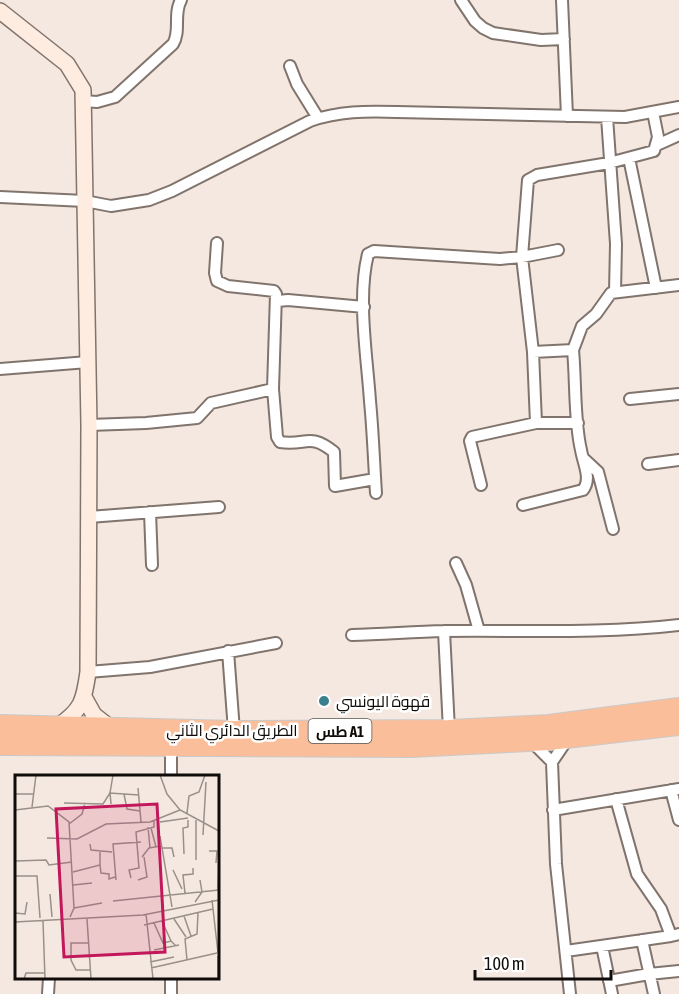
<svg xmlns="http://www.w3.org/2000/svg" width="679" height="994" viewBox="0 0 679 994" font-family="'Asap Condensed',Cairo,sans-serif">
<rect width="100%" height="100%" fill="#f5e8e0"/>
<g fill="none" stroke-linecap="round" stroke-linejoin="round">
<g stroke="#80746d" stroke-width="14">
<path id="street" d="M461 0 475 21 483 28 493 33 541 40 564 39
M562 0 567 116
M290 66 297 84 318 118
M83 101 97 102 115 97 173 44C181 31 173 14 181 0
M607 117 616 244 615 292
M657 145 679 135
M629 158 656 288
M0 197 85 201 111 206 149 200 172 191 310 121C339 111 366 111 397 112L625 117 679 107
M278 301 288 300 364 307
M533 352 573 350 582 326 596 314 611 293 679 285
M0 369 88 362
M273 389 277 437 280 442C307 446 309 432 334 452L335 486 375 479
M630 399 679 394
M536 423H578
M89 425 146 423 197 418 211 403 273 389 276 294 274 291 228 286 217 281 215 273 217 243
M584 459 598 472 613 529
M648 464 679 460
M481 485 470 441 472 437 536 423 533 352 522 257 528 180 537 175 609 163 654 151 658 137 653 112
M376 493C374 463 373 432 370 401 367 356 357 298 368 254L374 251 500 259 522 257 558 250
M523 505 583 490C592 479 583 463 581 450 574 421 576 381 573 350
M150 512 152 565
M89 517 219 507
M456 563 466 585 479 631
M444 631 449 730
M352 635C383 634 413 632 444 631 522 630 601 634 679 625
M228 651 234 731
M88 672 150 667 276 643
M569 737 552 762 556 864 570 994
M531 741 552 762
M171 746V776
M671 790 679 820
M616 799 637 874 661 909 671 936 679 934
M553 810 679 789
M642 940 654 994
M602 946 612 994
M566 951 671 936
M171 978V994
M609 981 649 974 679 971
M48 994 49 978"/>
</g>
<g stroke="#80746d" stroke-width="18">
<path id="secondary" d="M0 11 67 64 83 90 89 425 88 672C84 701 82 710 57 727
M84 697 94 715 112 729"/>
</g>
<g stroke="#cac9c9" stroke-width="22">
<path id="highway" d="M0 725 234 731 449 730 549 725 679 708
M0 745 411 747 549 740 679 725"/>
</g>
<use href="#street" stroke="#fff" stroke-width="10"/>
<use href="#secondary" stroke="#feece1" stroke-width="15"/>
<use href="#highway" stroke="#fabf9a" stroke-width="20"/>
</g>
<circle fill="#3b818d" stroke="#fff" stroke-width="2" cx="324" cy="701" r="6"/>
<g text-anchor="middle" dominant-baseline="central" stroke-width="5" stroke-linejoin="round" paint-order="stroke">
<rect fill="#fff" stroke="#575452" stroke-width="1.5" x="308.5" y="719" width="63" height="24" rx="4.5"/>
<g font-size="15" font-weight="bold" fill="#0f0b08">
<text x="340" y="731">طس A1</text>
</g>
<g font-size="16" fill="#0f0b08" stroke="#fff" text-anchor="start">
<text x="336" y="701">قهوة اليونسي</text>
</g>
<g font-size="16" fill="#0f0b08" stroke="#fff">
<text x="232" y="730">الطريق الدائري الثاني</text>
</g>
</g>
<g transform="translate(15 775)">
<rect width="204" height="204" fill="#f5e8e0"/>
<path fill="none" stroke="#99908a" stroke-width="1.5" d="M145 0 152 19 165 35 204 56M123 13 126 47M0 19H19M109 19 112 34 125 36M49 28 88 29 95 18 98 0M96 29 95 18 124 20M17 32 21 0M0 35 33 31 54 47 59 133 55 142M172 38 174 21 184 17 190 0M181 43V85M145 47 173 43M54 49 67 39 70 28M133 52 135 73M136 53 141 72M188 60 191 7M145 61 157 132M32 63 62 64 91 49 135 47 165 35M75 69 76 75 97 77M146 73H157L159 82M194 76H202L201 88M169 79 168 53 173 52V45M127 82 134 73 146 71M0 86 31 85 34 90 57 87M85 90 86 98 94 99V104L100 102M158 95 167 114M58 97 85 90V77M0 101H22L25 143M116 103 114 95 124 93 121 57 139 52V46M101 105 98 69 126 67M123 105 132 102 129 82M58 110 77 108M203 116 204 87M170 118 168 100 178 99V93M35 119 37 142M197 125 203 178M98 126 204 115M180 127 187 117 185 105M59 133 87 128M0 138 10 139 12 127M131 139 138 204M169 141 176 161M72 144 76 204M159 144 171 162M28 146 30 204M147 146 156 166M0 147 128 140 204 125M139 148 148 168 156 166 161 171M129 150 198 134M73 168H56V185L61 195H75M139 175 164 170M203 181V204M172 185 170 164 182 159 183 138M135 187 159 182M136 193 202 178M9 204 11 198H30"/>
<path fill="#c2185b" fill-opacity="0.15" stroke="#c2185b" stroke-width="3" d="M142 29 150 177 49 182 41 34Z"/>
<rect width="204" height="204" fill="none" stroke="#0f0b08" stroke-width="3"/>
</g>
<path d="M475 970v9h136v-9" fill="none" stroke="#0f0b08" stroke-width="3"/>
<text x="484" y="970" font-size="18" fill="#0f0b08" stroke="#ffffff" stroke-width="4.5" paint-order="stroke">100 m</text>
</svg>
